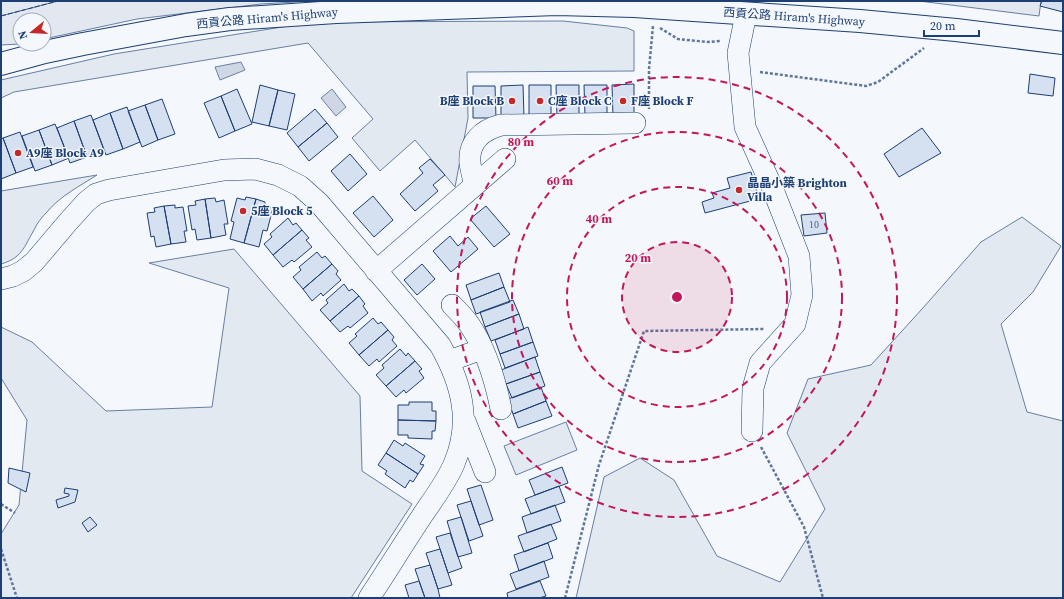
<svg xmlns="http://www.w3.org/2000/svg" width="1064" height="599" viewBox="0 0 1064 599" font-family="'Source Serif 4','Noto Sans TC',serif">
<rect width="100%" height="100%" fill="#f4f7fb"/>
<path fill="#e3e9f0" stroke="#687fa3" d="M1 1H58L1 16Z
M563 21 627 28 634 31V71L467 72 468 118 455 187 415 140 380 171 352 138 373 119 308 43 14 92 1 98V80L114 54 313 22Z
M97 175C80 186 60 196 47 212 42 217 37 223 34 230 24 247 22 258 1 264V191Z
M1022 217 1061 246 1033 292 1001 324 1027 412 1063 421V598H576L604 477 640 458 674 480 717 556 780 582 825 509 787 433 808 379 871 365 922 309 981 242Z
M234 249 360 396 362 471 412 504 351 598H1V534L19 505 27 420 1 378V327L32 342 106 411 212 407 229 288 149 263Z
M566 422 577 450 516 475 504 446Z"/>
<path fill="#e3e8f0" stroke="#687fa3" d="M58 1H311L261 4 137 19 44 39V20H20V44L1 45V16Z
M919 1H1041L1039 16Z"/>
<path fill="#cfd7e4" stroke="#687fa3" d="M241 62 245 70 220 80 215 67Z
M332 89 346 107 336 116 321 98Z"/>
<path fill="#d5e0f0" stroke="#1d3f73" d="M1042 1H1063V12L1040 6Z
M1030 74 1055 78 1053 96 1028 93Z
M634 84V116L613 117 612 85Z
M260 85 278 90 269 126 252 122Z
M523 85 524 117 501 118V86Z
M529 85H551V117H529Z
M556 85H579V117H557Z
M584 85H607V117H585Z
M473 86H495L496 118H473Z
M237 89 252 124 235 131 221 96Z
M278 90 295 94 287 130 269 126Z
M221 96 235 131 219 138 204 103Z
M162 99 175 134 158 140 145 105Z
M145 105 158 140 142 147 128 111Z
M127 107 140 142 123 149 110 113Z
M315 109 327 123 298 147 287 133Z
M110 113 123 149 106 155 93 120Z
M91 115 104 150 87 157 74 121Z
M74 121 87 157 70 163 57 128Z
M327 123 338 137 309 161 298 147Z
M55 124 69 158 52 165 39 130Z
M922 128 941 153 899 177 884 154Z
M39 130 52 165 35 171 22 136Z
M20 132 33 167 16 173 3 138Z
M3 138 16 173 1 179V139Z
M350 154 367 174 348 191 331 171Z
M430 159 445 175 433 185 438 191 415 211 400 194 423 173 419 168Z
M751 172 758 195 749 197 750 201 705 213 702 202 714 198 712 193 730 188 727 178Z
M373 196 393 220 374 237 353 213Z
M246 197 256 199 244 243 230 239 234 222 231 221 237 198 245 200Z
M215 198 216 202 224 200 228 224H224L226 235 211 238 205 199Z
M205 199 211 238 197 240 195 229 192 230 188 206 196 205 195 201Z
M256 199 265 202V205L273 208 267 231 263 230 259 247 244 243Z
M175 205V208L183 207 187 231H184L186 242 171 244 164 206Z
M164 206 171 244 156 247 154 236 151 237 147 213 155 212 154 208Z
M486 206 510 234 494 247 470 219Z
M825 213 827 233 804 236 801 215Z
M288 218 293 225 296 223 302 230 273 255 264 244 272 237 270 234Z
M302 230 309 238 306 240 312 247 294 262 292 260 283 267 273 255Z
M450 236 458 246 468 237 478 249 451 272 433 251Z
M317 252 322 258 325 256 332 264 303 289 293 277 301 270 299 267Z
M332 264 338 271 336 274 341 280 323 296 321 293 312 301 303 289Z
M422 264 435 279 417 295 404 280Z
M499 273 504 287 471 300 466 285Z
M344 284 349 291 352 289 359 296 330 321 320 310 328 303 326 300Z
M504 287 510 302 476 314 471 300Z
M359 296 365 304 363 306 368 313 350 328 348 326 340 332 330 321Z
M513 300 519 314 485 327 480 312Z
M519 314 524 329 491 341 485 327Z
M373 318 378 324 381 322 388 330 359 355 349 343 357 336 355 334Z
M528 327 533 342 500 354 495 340Z
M388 330 394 337 392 340 397 346 379 362 377 359 369 366 359 355Z
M533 342 538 356 505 368 500 354Z
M400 349 406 356 408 353 415 361 386 386 376 375 384 368 382 365Z
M535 357 540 372 506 384 501 370Z
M415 361 422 369 419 371 424 378 406 393 404 390 396 397 386 386Z
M540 372 545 386 512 398 506 384Z
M541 387 546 401 513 414 508 399Z
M546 401 552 416 518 428 513 414Z
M409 402H432V411H436V421L398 420V405H409Z
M398 420 436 421 435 431H432V439L408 438V435H398Z
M394 440 403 446 405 443 425 456 420 464 424 465 418 474 386 453Z
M386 453 418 474 413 482 410 480 405 488 385 474 387 471 378 465Z
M562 467 568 483 535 495 529 480Z
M9 468 30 473 26 492 8 483Z
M481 485 493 520 479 525 467 489Z
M559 486 565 502 531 514 525 499Z
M65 488 78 490 75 502 58 508 56 500 69 496V494L64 493Z
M471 501 483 536 469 541 457 505Z
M555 505 561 521 527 533 522 517Z
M90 517 97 525 88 532 82 523Z
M461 517 472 553 458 557 447 521Z
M551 524 557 539 524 552 518 536Z
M450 533 462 568 448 573 436 537Z
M548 543 553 558 519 571 514 555Z
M440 549 452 585 438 589 426 553Z
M544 561 549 577 516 589 510 574Z
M430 565 438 589 440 598H425L415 569Z
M419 581 425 598H409L405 585Z
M540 581 546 596 539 598H508L507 593Z"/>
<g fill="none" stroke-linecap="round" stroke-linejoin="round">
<g stroke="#1d3f73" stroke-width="22">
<path id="minor" d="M746 14 738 53 745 127 772 187 799 256 802 295 795 324 760 363 753 388 752 431
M475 185C473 178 471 171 470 163 468 142 482 130 501 125L635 123
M376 271 505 159
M1 279 13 276 23 271 34 262 68 222 86 202 96 194 109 190 224 170 255 169 278 175 300 186 319 203 440 345C462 384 472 422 454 464 447 481 432 501 422 516 404 543 387 571 369 598
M452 305C458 311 464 317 469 324 486 349 495 379 501 409
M449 361 482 349
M465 421 485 472"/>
</g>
<g stroke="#1d3f73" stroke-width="24">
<path id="major" d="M1 64 45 52 83 44 186 25 230 19 336 12 557 4 634 6 860 21 956 30 1063 43"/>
</g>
<path stroke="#5e769c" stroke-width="2.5" stroke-dasharray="3 2" stroke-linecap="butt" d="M660 28 678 39 708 42 721 41
M760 72 866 86 878 82 924 48
M649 109V69L653 26
M761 447 804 527 823 598
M1 504 15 513
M1 549 17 598
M565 598 599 465 644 331 764 329"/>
<use href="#minor" stroke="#f4f7fb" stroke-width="21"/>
<use href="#major" stroke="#f4f7fb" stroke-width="22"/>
<path stroke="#1d3f73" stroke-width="1" stroke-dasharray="5 2" stroke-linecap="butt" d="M1 16 58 1"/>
</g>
<circle cx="677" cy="297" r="55" fill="#c2185b" fill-opacity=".12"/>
<g fill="none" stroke="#c2185b" stroke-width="2" stroke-dasharray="7 5">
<circle cx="677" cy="297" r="55"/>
<circle cx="677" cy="297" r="110"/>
<circle cx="677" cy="297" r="165"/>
<circle cx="677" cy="297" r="220"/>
</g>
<g fill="#c62828" stroke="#f4f7fb" stroke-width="1.5">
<circle cx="512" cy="101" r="4"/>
<circle cx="540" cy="101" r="4"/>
<circle cx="623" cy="101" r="4"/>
<circle cx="18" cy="153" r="4"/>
<circle cx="739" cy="190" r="4"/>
<circle cx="243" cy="211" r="4"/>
</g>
<g text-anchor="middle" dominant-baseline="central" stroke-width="3" stroke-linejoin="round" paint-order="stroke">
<g font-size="10" fill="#4b6792">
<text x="814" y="224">10</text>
</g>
<g font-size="12" fill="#1d3f73" stroke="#f4f7fb">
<text transform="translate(794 17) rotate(4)">西貢公路 Hiram's Highway</text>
<text transform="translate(267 18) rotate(-5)">西貢公路 Hiram's Highway</text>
</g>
<g font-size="12" font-weight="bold" fill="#1d3f73" stroke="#f4f7fb" text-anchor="start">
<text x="504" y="101" text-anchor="end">B座 Block B</text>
<text x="548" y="101">C座 Block C</text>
<text x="631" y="101">F座 Block F</text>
<text x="26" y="153">A9座 Block A9</text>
<text x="747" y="183">晶晶小築 Brighton<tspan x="747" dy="14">Villa</tspan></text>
<text x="251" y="211">5座 Block 5</text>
</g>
</g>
<circle cx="677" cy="297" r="6" fill="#c2185b" stroke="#f4f7fb" stroke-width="2"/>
<g font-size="12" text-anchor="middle" font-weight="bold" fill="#c2185b" stroke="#f4f7fb" stroke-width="3" stroke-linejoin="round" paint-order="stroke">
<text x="521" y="146">80 m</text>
<text x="560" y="185">60 m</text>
<text x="599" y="223">40 m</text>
<text x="638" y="262">20 m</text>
</g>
<rect width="1064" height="599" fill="none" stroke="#1d3f73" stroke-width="4"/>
<g transform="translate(32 32) rotate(252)"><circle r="19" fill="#f4f7fb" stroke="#9eadc5"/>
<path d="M0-3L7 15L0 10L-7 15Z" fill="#c62828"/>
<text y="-6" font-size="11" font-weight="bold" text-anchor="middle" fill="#1d3f73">N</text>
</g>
<path d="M924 30v6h55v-6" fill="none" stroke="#1d3f73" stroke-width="2"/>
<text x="930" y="30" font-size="12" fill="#1d3f73" stroke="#f4f7fb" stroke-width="3" paint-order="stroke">20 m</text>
</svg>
